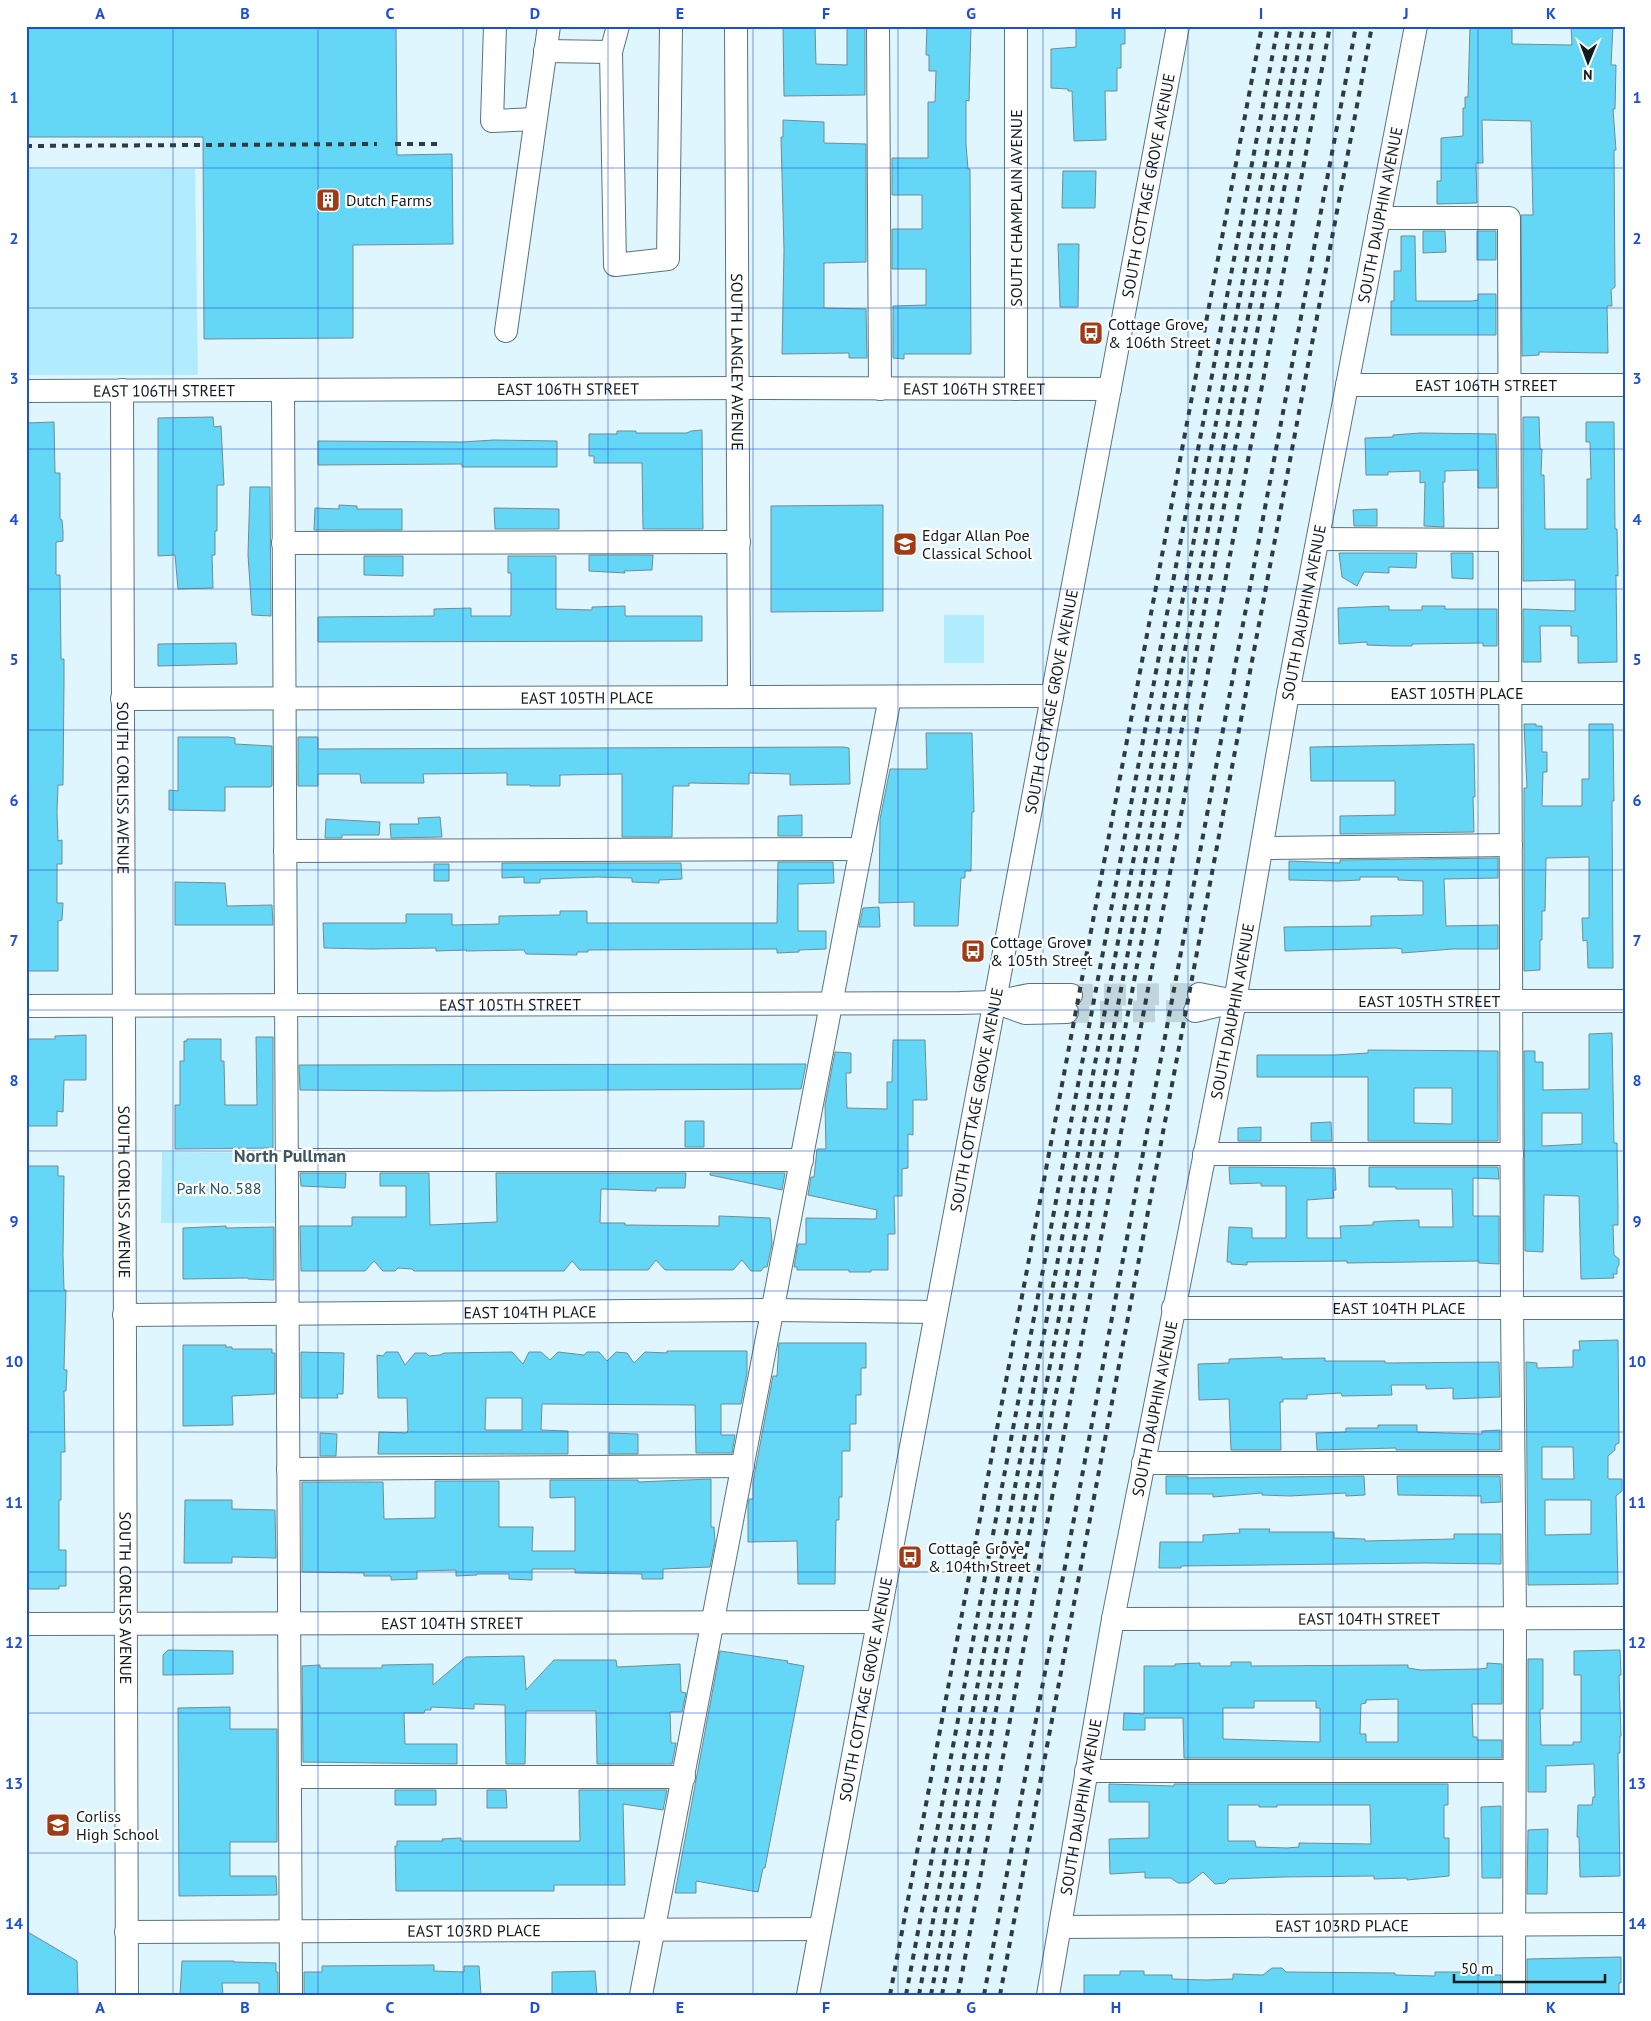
<svg xmlns="http://www.w3.org/2000/svg" width="1651" height="2021" viewBox="0 0 1651 2021" font-family="'PT Sans',sans-serif">
<rect width="100%" height="100%" fill="#dff6fe"/>
<path fill="#b0ecfe" d="M26 169H195L198 375H26Z
M944 615H984V663H944Z
M162 1152 276 1153V1223H161Z"/>
<path fill="#64d6f6" stroke="#718c94" fill-rule="evenodd" d="M26 26H396L397 155 452 154 453 244 353 245V338L204 339 203 137H26Z
M783 26H815L816 64 847 65V26H865V95L784 96Z
M927 26H971L969 101 966 100V144L968 169H970L971 354H904V359L893 358V306L926 305V269H892V229H922V195H892V158H928V102H935L936 71H929V55H926Z
M1076 26H1125V44H1121V68H1117V91H1105L1106 140 1074 141 1072 91H1068V89L1051 88V49L1076 47Z
M1470 26H1512V44L1572 45 1571 26H1613L1611 65H1616L1615 109H1613L1616 150H1614L1615 287 1611 290 1612 306H1607L1608 353 1539 352V355L1522 356 1521 215H1533L1531 121 1482 120 1483 163H1476L1477 203 1437 204V181H1441V138L1463 136V108H1465V97H1468Z
M783 120 824 122V143L866 144V262L824 263V308L866 309 867 358H849V353L782 354 784 250 781 137H783Z
M1063 171H1096L1095 208H1062Z
M1423 231H1445L1446 252 1423 253Z
M1477 231H1496V260H1477Z
M1401 236H1415L1416 301H1472L1478 300V294H1496V335H1391V301H1394V271H1401Z
M1058 244H1079L1078 307H1060Z
M213 417 214 427 221 426 224 485H217V531H215V555H212L213 588 178 589 175 555 158 556V418Z
M1523 417H1539L1540 449H1542L1541 475H1544L1545 529H1587V479H1591L1590 442H1586V422H1614L1615 529H1617L1618 576 1616 575 1617 662 1578 663V636H1571V626H1540L1541 662H1523V609L1575 611V580L1523 581Z
M54 422 55 473H60V519L62 520 63 531V541L56 542V575H60L61 659H64V683L63 785H58L57 812 58 841 62 840V864H57V903H63L62 920 58 921V971H26V423Z
M702 430 703 529H643L642 463H594V456H589V434H617V431H636V433H687L691 431Z
M1420 433 1496 434 1497 488H1478V470L1445 471V482H1443L1444 527 1424 526 1425 482 1420 483V471L1388 472V475H1366L1365 438 1393 437V435Z
M494 440 557 441V467H462V464L318 465V441L462 442Z
M250 487H270L271 616 252 615 248 555Z
M339 505 357 506V509H402V530H314L315 508 339 509Z
M883 505V611L771 612V506Z
M494 508 559 509V529H495Z
M1377 509V526H1354L1353 510Z
M1339 553H1417L1416 568 1389 567V573L1364 572 1357 586 1342 577Z
M1451 553H1473V579L1452 578Z
M589 555H653L652 570 624 571 625 573 589 571Z
M364 556H403V576L364 575Z
M508 556H556V609L592 610V607L625 606V616H702V641L318 642V617L434 616V609L471 608V616H511V573H508Z
M1389 606V610H1422V606H1445V609H1497V646H1483V643L1412 644V646H1394L1367 645V642L1339 644 1338 608Z
M236 643 237 664 158 666V644Z
M1524 724H1536V726H1542V752H1547V772H1543L1542 806H1582V779H1589V724H1613L1614 801H1612L1613 968H1588L1587 940 1583 941 1582 918H1589V857L1546 858 1545 911H1542V940H1540V970L1524 971V788H1527Z
M926 733H972L974 812H972L971 871H965V878H961L958 926H914V902L879 903 880 819 890 769H927Z
M178 737H228L235 738V744L272 746V786L270 787H225V811L169 810V790L178 791Z
M298 737H318V749L843 747 849 748 850 784 790 785V774L749 773V784L689 783V786H673L672 837H622V774L560 775V786H530V785H507V773L423 774 424 783H361L360 774H318V786H298Z
M1474 744 1475 797H1473L1474 832 1340 834V816L1395 815V781H1311L1310 747Z
M802 815V836H778V816Z
M440 817 442 837 391 838 390 824H419L418 818Z
M326 819 380 822 379 835H342V838H325Z
M1498 858V878L1444 879 1446 926 1498 925V949H1453L1402 953V949L1396 948 1285 951 1284 927 1371 926V916L1423 915V881L1398 880V877H1360V880L1339 881 1289 880V861L1340 863V860Z
M778 862H833L834 883 798 884V931H826V949L799 950V952L777 953V949L588 950V952H577V955L526 954 524 950 466 951 467 950 436 951V948L371 949 324 948 323 923H406V914H452V925L499 924V916L560 915V911H587V923H777Z
M502 863H681L682 879 659 880V883L632 882V878L597 877 540 879V883H524V877L502 878Z
M434 864H449V881H434Z
M175 882 225 883 227 906 272 905 273 925H175Z
M879 907 880 927H859L863 908Z
M1612 1033 1614 1143H1617L1618 1207V1225H1613L1614 1255 1619 1259V1265L1617 1268V1274H1613L1614 1278 1581 1279 1579 1196 1544 1195 1543 1252 1525 1251 1524 1051H1535V1062H1543V1090L1589 1089V1034ZM1542 1113H1582V1144L1542 1146Z
M86 1035V1080H64L63 1112 57 1111V1126H26V1039H55V1036Z
M256 1037H273V1148L175 1149V1105H180V1061H184V1041H187V1039H221V1061H224L225 1105H257Z
M893 1040H925L927 1100H913V1135L908 1134V1168L902 1169V1196H894L895 1234H888V1270H871V1272H849V1270H797V1267H794L798 1244H806V1218L876 1219 877 1210 808 1195 811 1177H814L817 1149H826L825 1105 835 1052 851 1053V1073H846L847 1108 887 1109V1082H892Z
M1368 1050 1498 1051V1141H1368V1077H1257V1055H1335L1368 1053ZM1414 1088H1452V1124L1414 1123Z
M806 1064 801 1089 429 1091 300 1090 299 1065Z
M685 1121H704V1147H685Z
M1331 1122 1332 1141H1311V1123Z
M1261 1127V1141H1238V1128Z
M26 1166H58V1176H64L63 1254 64 1290H66L64 1370H67L66 1391H64L65 1452H61V1500H59V1550H66V1586H59V1589H26Z
M1229 1167 1335 1168 1336 1190H1333L1334 1198 1307 1200V1238H1341L1340 1226 1373 1225V1222L1385 1221 1419 1220V1227H1453L1452 1189H1396V1187H1369V1167H1498L1499 1179 1473 1178V1216H1499V1264L1479 1263V1261L1347 1263V1261L1247 1262V1265L1231 1264V1262H1227L1229 1227 1252 1228V1238H1286V1186H1261V1183L1230 1184Z
M300 1173H346L345 1188 301 1186Z
M380 1173H429L430 1225 497 1222 496 1173H686L685 1188H656V1191L601 1189 600 1223H625V1225L719 1226V1216L770 1218 772 1244 767 1267H764L761 1271H751L742 1260 733 1270H665L656 1260 648 1270H580L572 1261 564 1271H414L412 1269 398 1268 395 1271H383L374 1261 365 1271H301L300 1226H352V1217H406V1186H380Z
M710 1173H785L782 1190 710 1175Z
M226 1226V1228L274 1227V1280L248 1279V1278L183 1279V1228Z
M1618 1340 1619 1443 1615 1445V1450L1608 1456V1479H1622V1491L1616 1496 1618 1584 1528 1585 1526 1362 1537 1363V1368L1573 1367V1350H1580L1579 1341ZM1542 1447H1573L1574 1479H1542ZM1545 1500H1591V1534L1545 1535Z
M779 1343H866V1368H861V1395H856V1424H850V1451H842V1497H839V1520H836L835 1584H798L797 1541 748 1542V1505L749 1499H753V1482L773 1376H777Z
M183 1345H226V1347H232V1349H272V1353H275V1394L232 1396 233 1425 183 1426Z
M667 1351H747V1373L741 1404H721V1435H735L732 1453H696L695 1405 542 1404 541 1430 568 1431V1454H378L379 1432 407 1433 408 1430 407 1398H378L377 1355 383 1356 386 1352H398L405 1365 415 1353H426L429 1356 440 1355 444 1353 512 1352 523 1364 529 1352H541L550 1360 558 1352 584 1355 587 1352H599L607 1361 616 1352 627 1353 634 1363 645 1352 667 1353ZM486 1398H522V1430H485Z
M301 1352 344 1353 343 1394H337L338 1398H301Z
M1282 1357V1359L1325 1358V1361H1385V1363L1499 1362 1500 1397 1453 1399V1388L1426 1389V1385H1391L1392 1395 1342 1396 1341 1393 1307 1395V1399H1283V1402H1280L1281 1450H1231L1229 1399 1199 1400 1198 1364 1229 1363V1359Z
M1378 1425H1417V1432L1445 1433 1482 1434V1431L1500 1430V1450H1396V1448L1317 1450 1316 1433 1346 1432V1428H1378Z
M320 1433 337 1434 336 1456H320Z
M609 1433 638 1434V1454H609Z
M1166 1476H1187V1478L1364 1476 1365 1495 1346 1496V1493L1290 1496 1262 1495V1493L1213 1497V1494H1166Z
M1397 1476H1500L1501 1502 1481 1503V1496L1398 1495Z
M711 1479V1527H714L715 1542 710 1567 663 1569V1579H642V1574L575 1573V1569H532V1580L509 1579V1574H477V1575L456 1576V1570L417 1571V1579L391 1580V1576H364V1573L302 1572V1482H383L384 1519 435 1518V1481H499V1527H533L532 1551H575V1497L550 1498V1480H638V1482Z
M185 1500H232V1509L275 1510 276 1558 232 1557V1563H184Z
M1239 1529H1270L1269 1532H1334V1538L1365 1539V1541L1454 1539V1534H1501V1564L1425 1563 1181 1566V1568H1159L1160 1542H1203V1535L1240 1533Z
M168 1650 233 1651V1674L163 1675V1655Z
M1620 1650 1621 1675H1619L1621 1736H1620V1753H1618L1620 1876 1580 1877 1579 1837H1577L1578 1805H1592L1593 1797H1595L1594 1764 1546 1766V1792H1528V1659H1543V1709H1540L1541 1745H1573V1742H1581V1675H1574V1651Z
M720 1651 788 1661 787 1663 804 1666 769 1847 765 1868H763L758 1892 696 1881V1893H675Z
M524 1656 526 1690 554 1660H616L617 1667 680 1664 681 1692 686 1693 682 1712H670L671 1743H676L672 1764H597L596 1711H526L525 1764H506L505 1705 474 1704V1709L431 1707V1710H425L424 1713H404L405 1744H457V1764L303 1762 302 1666 320 1665V1668H382V1665L433 1664V1685L466 1657Z
M1231 1662H1251V1666L1408 1665V1668L1421 1670 1479 1669 1487 1668V1663L1502 1664V1704H1472L1473 1737H1477V1740H1502V1758H1184L1183 1718H1145V1730H1123L1124 1713 1144 1714V1666H1175V1664L1200 1663V1666H1231ZM1398 1699V1742H1366V1734H1360L1361 1704 1366 1703V1700ZM1254 1701H1316V1708H1320V1742L1223 1739V1708H1254Z
M230 1707V1729H277V1842H230V1876H276L277 1895 179 1896 178 1708Z
M1109 1784 1174 1786V1784H1448V1805H1444V1838H1449V1876L1407 1880V1878L1374 1879V1876L1283 1877 1229 1879 1225 1883 1215 1884 1203 1872 1189 1883H1178L1171 1878H1145V1872L1110 1874 1109 1839 1149 1838V1802H1109ZM1228 1805H1259V1807H1277V1805H1370L1371 1844 1299 1843V1847L1287 1848 1256 1847 1255 1841H1228Z
M395 1790H436V1805H395Z
M487 1790H506L507 1808H487Z
M579 1790H667L663 1810 623 1804 625 1885H554V1891H396L395 1846H397V1841H443L442 1839 461 1838V1841H580Z
M1501 1806V1878H1482L1481 1807Z
M1548 1829 1547 1894H1527L1528 1830Z
M26 1931 77 1961 78 1995H26Z
M1621 1957V1983H1619V1995H1527V1959Z
M182 1961H234V1962L276 1963V1972H278V1995H259V1983H222L223 1995H180Z
M434 1965V1971L464 1972V1966H479L481 1995H304V1972H322V1966Z
M1272 1968H1282L1286 1972 1395 1973V1975L1435 1976V1972H1474V1975H1501V1995H1084V1975H1120V1971H1144V1975H1172V1979L1206 1980 1233 1979V1974L1263 1975Z
M595 1971 597 1995H552V1972Z"/>
<g fill="none" stroke-linecap="round" stroke-linejoin="round">
<path stroke="#c0d5dc" stroke-width="22" stroke-dasharray="22 11" stroke-linecap="butt" d="M1071 995 1199 994
M1067 1012 1195 1011"/>
<g stroke="#5a747c" stroke-width="24">
<g id="minor">
<path d="M495 26 492 121 535 119"/>
<path d="M618 26 611 52 615 265 668 259 671 26"/>
<path id="s1" d="M736 26 739 697"/>
<path d="M878 26 880 389"/>
<path d="M1016 26V389"/>
<path d="M545 51 611 52"/>
<path d="M1379 218H1509L1512 1308 1515 1618 1514 1995"/>
<path d="M506 331 549 26"/>
<path id="s2" d="M1347 385H1625"/>
<path id="s3" d="M122 390 127 1995"/>
<path d="M283 390 291 1995"/>
<path id="s4" d="M26 391 739 388 1110 389"/>
<path d="M1318 539 1510 540"/>
<path d="M283 543 739 542"/>
<path id="s5" d="M1288 693H1625"/>
<path id="s6" d="M122 699 1052 696"/>
<path d="M1262 848 1511 845"/>
<path d="M285 851 861 849"/>
<path id="s7" d="M1199 994 1235 1001H1625"/>
<path d="M995 1002 1025 1013 1067 1012"/>
<path id="s8" d="M26 1006 960 1003 994 1002 1029 995H1071"/>
<path d="M1195 1011 1229 1003"/>
<path d="M1204 1154H1512"/>
<path d="M287 1160H802"/>
<path id="s9" d="M1173 1308H1625"/>
<path id="s10" d="M124 1315 774 1310 936 1312"/>
<path d="M1143 1463H1513"/>
<path d="M288 1469 743 1466"/>
<path id="s11" d="M1113 1619 1625 1618"/>
<path id="s12" d="M26 1624 878 1622"/>
<path d="M1086 1771H1514"/>
<path d="M290 1777H684"/>
<path id="s13" d="M1060 1927 1625 1924"/>
<path id="s14" d="M126 1932 820 1929"/>
<path d="M641 1995 890 697"/>
<path id="s15" d="M808 1995 1178 26"/>
<path id="s16" d="M1048 1995 1113 1619 1235 1001 1288 693 1416 26"/>
</g>
</g>
<use href="#minor" stroke="#fff" stroke-width="22"/>
<path stroke="#2e3b3f" stroke-width="4" stroke-dasharray="6 6" stroke-linecap="butt" d="M395 144H437
M26 146 377 144
M890 1995 1262 26
M906 1995 1278 26
M919 1995 1291 26
M931 1995 1303 26
M942 1995 1315 26
M958 1995 1330 26
M984 1995 1356 26
M1000 1995 1372 26"/>
</g>
<path fill="none" stroke="#1d4ed8" stroke-width="1" stroke-opacity="0.55" d="M173 26V1995M318 26V1995M463 26V1995M608 26V1995M753 26V1995M898 26V1995M1043 26V1995M1188 26V1995M1333 26V1995M1478 26V1995M26 168H1625M26 308H1625M26 449H1625M26 589H1625M26 730H1625M26 870H1625M26 1010H1625M26 1151H1625M26 1291H1625M26 1432H1625M26 1572H1625M26 1713H1625M26 1853H1625"/>
<defs>
<g id="building-square" transform="scale(1.25)"><rect x="-9" y="-9" width="18" height="18" rx="4" fill="#a13b16" stroke="#fff"/><path d="M-4-6H4V6H1V3H-1V6H-4ZM-2.5-4.3h1.7v1.8h-1.7ZM.8-4.3h1.7v1.8H.8ZM-2.5-1h1.7V.8h-1.7ZM.8-1h1.7V.8H.8Z" fill="#fff"/></g>
<g id="bus-square" transform="scale(1.25)"><rect x="-9" y="-9" width="18" height="18" rx="4" fill="#a13b16" stroke="#fff"/><path d="M-5-6H5V4H4V6H2V4H-2V6H-4V4H-5ZM-3.5-4V0h7V-4ZM-3.5 1.2v1.5H-2V1.2ZM2 1.2v1.5H3.5V1.2Z" fill="#fff"/></g>
<g id="school-square" transform="scale(1.25)"><rect x="-9" y="-9" width="18" height="18" rx="4" fill="#a13b16" stroke="#fff"/><path d="M0-5L7-2L0 1L-7-2ZM-4 1L0 2.5L4 1V4Q0 6-4 4Z" fill="#fff"/></g>
</defs>
<g fill-rule="evenodd">
<use href="#building-square" x="328" y="200"/>
<use href="#bus-square" x="1091" y="333"/>
<use href="#school-square" x="905" y="544"/>
<use href="#bus-square" x="973" y="951"/>
<use href="#bus-square" x="910" y="1557"/>
<use href="#school-square" x="58" y="1825"/>
</g>
<g text-anchor="middle" dominant-baseline="central" stroke-width="4.5" stroke-linejoin="round" paint-order="stroke">
<g font-size="16" fill="#101b1e" stroke="#fff">
<text stroke="none"><textPath href="#s15" startOffset="1841">SOUTH COTTAGE GROVE AVENUE</textPath></text>
<text transform="translate(1016 208) rotate(-90)">SOUTH CHAMPLAIN AVENUE</text>
<text stroke="none"><textPath href="#s16" startOffset="1811">SOUTH DAUPHIN AVENUE</textPath></text>
<text stroke="none"><textPath href="#s1" startOffset="336">SOUTH LANGLEY AVENUE</textPath></text>
<text stroke="none"><textPath href="#s2" startOffset="139">EAST 106TH STREET</textPath></text>
<text stroke="none"><textPath href="#s4" startOffset="542">EAST 106TH STREET</textPath></text>
<text stroke="none"><textPath href="#s4" startOffset="948">EAST 106TH STREET</textPath></text>
<text stroke="none"><textPath href="#s4" startOffset="138">EAST 106TH STREET</textPath></text>
<text stroke="none"><textPath href="#s16" startOffset="1406">SOUTH DAUPHIN AVENUE</textPath></text>
<text stroke="none"><textPath href="#s5" startOffset="169">EAST 105TH PLACE</textPath></text>
<text stroke="none"><textPath href="#s6" startOffset="465">EAST 105TH PLACE</textPath></text>
<text stroke="none"><textPath href="#s15" startOffset="1316">SOUTH COTTAGE GROVE AVENUE</textPath></text>
<text stroke="none"><textPath href="#s3" startOffset="398">SOUTH CORLISS AVENUE</textPath></text>
<text stroke="none"><textPath href="#s7" startOffset="231">EAST 105TH STREET</textPath></text>
<text stroke="none"><textPath href="#s8" startOffset="484">EAST 105TH STREET</textPath></text>
<text stroke="none"><textPath href="#s16" startOffset="1001">SOUTH DAUPHIN AVENUE</textPath></text>
<text stroke="none"><textPath href="#s15" startOffset="911">SOUTH COTTAGE GROVE AVENUE</textPath></text>
<text stroke="none"><textPath href="#s3" startOffset="802">SOUTH CORLISS AVENUE</textPath></text>
<text stroke="none"><textPath href="#s9" startOffset="226">EAST 104TH PLACE</textPath></text>
<text stroke="none"><textPath href="#s10" startOffset="406">EAST 104TH PLACE</textPath></text>
<text stroke="none"><textPath href="#s16" startOffset="596">SOUTH DAUPHIN AVENUE</textPath></text>
<text stroke="none"><textPath href="#s3" startOffset="1208">SOUTH CORLISS AVENUE</textPath></text>
<text stroke="none"><textPath href="#s11" startOffset="256">EAST 104TH STREET</textPath></text>
<text stroke="none"><textPath href="#s12" startOffset="426">EAST 104TH STREET</textPath></text>
<text stroke="none"><textPath href="#s15" startOffset="311">SOUTH COTTAGE GROVE AVENUE</textPath></text>
<text stroke="none"><textPath href="#s16" startOffset="191">SOUTH DAUPHIN AVENUE</textPath></text>
<text stroke="none"><textPath href="#s13" startOffset="282">EAST 103RD PLACE</textPath></text>
<text stroke="none"><textPath href="#s14" startOffset="348">EAST 103RD PLACE</textPath></text>
</g>
<g font-size="16" fill="#101b1e" stroke="#fff" text-anchor="start">
<text x="346" y="200">Dutch Farms</text>
<text x="1108" y="324">Cottage Grove<tspan x="1108" dy="18">&amp; 106th Street</tspan></text>
<text x="922" y="535">Edgar Allan Poe<tspan x="922" dy="18">Classical School</tspan></text>
<text x="990" y="942">Cottage Grove<tspan x="990" dy="18">&amp; 105th Street</tspan></text>
<text x="928" y="1548">Cottage Grove<tspan x="928" dy="18">&amp; 104th Street</tspan></text>
<text x="76" y="1816">Corliss<tspan x="76" dy="18">High School</tspan></text>
</g>
<g font-size="16" fill="#215260" stroke="#fff">
<text x="219" y="1188">Park No. 588</text>
</g>
<g font-size="18" font-weight="bold" fill="#3e575f" stroke="#fff">
<text x="290" y="1155">North Pullman</text>
</g>
</g>
<rect width="1651" height="2021" fill="none" stroke="#ffffff" stroke-width="55"/>
<g transform="translate(1588 62) rotate(181)" stroke="#ffffff" stroke-width="4" paint-order="stroke">
<path d="M0-4L9 19L0 12L-9 19Z" fill="#101b1e"/>
<text y="-8" font-size="14" font-weight="bold" text-anchor="middle" fill="#101b1e">N</text>
</g>
<path d="M1454 1974v8h151v-8" fill="none" stroke="#101b1e" stroke-width="2.5"/>
<text x="1461" y="1974" font-size="15" fill="#101b1e" stroke="#ffffff" stroke-width="4" paint-order="stroke">50 m</text>
<rect x="28" y="28" width="1596" height="1966" fill="none" stroke="#1d4ed8" stroke-width="2"/>
<g font-size="16" text-anchor="middle" font-weight="bold" fill="#1d4ed8">
<text x="100" y="19">A</text>
<text x="245" y="19">B</text>
<text x="390" y="19">C</text>
<text x="535" y="19">D</text>
<text x="680" y="19">E</text>
<text x="826" y="19">F</text>
<text x="971" y="19">G</text>
<text x="1116" y="19">H</text>
<text x="1261" y="19">I</text>
<text x="1406" y="19">J</text>
<text x="1551" y="19">K</text>
<text x="14" y="103">1</text>
<text x="1637" y="103">1</text>
<text x="14" y="244">2</text>
<text x="1637" y="244">2</text>
<text x="14" y="384">3</text>
<text x="1637" y="384">3</text>
<text x="14" y="525">4</text>
<text x="1637" y="525">4</text>
<text x="14" y="665">5</text>
<text x="1637" y="665">5</text>
<text x="14" y="806">6</text>
<text x="1637" y="806">6</text>
<text x="14" y="946">7</text>
<text x="1637" y="946">7</text>
<text x="14" y="1086">8</text>
<text x="1637" y="1086">8</text>
<text x="14" y="1227">9</text>
<text x="1637" y="1227">9</text>
<text x="14" y="1367">10</text>
<text x="1637" y="1367">10</text>
<text x="14" y="1508">11</text>
<text x="1637" y="1508">11</text>
<text x="14" y="1648">12</text>
<text x="1637" y="1648">12</text>
<text x="14" y="1789">13</text>
<text x="1637" y="1789">13</text>
<text x="14" y="1929">14</text>
<text x="1637" y="1929">14</text>
<text x="100" y="2013">A</text>
<text x="245" y="2013">B</text>
<text x="390" y="2013">C</text>
<text x="535" y="2013">D</text>
<text x="680" y="2013">E</text>
<text x="826" y="2013">F</text>
<text x="971" y="2013">G</text>
<text x="1116" y="2013">H</text>
<text x="1261" y="2013">I</text>
<text x="1406" y="2013">J</text>
<text x="1551" y="2013">K</text>
</g>
</svg>
